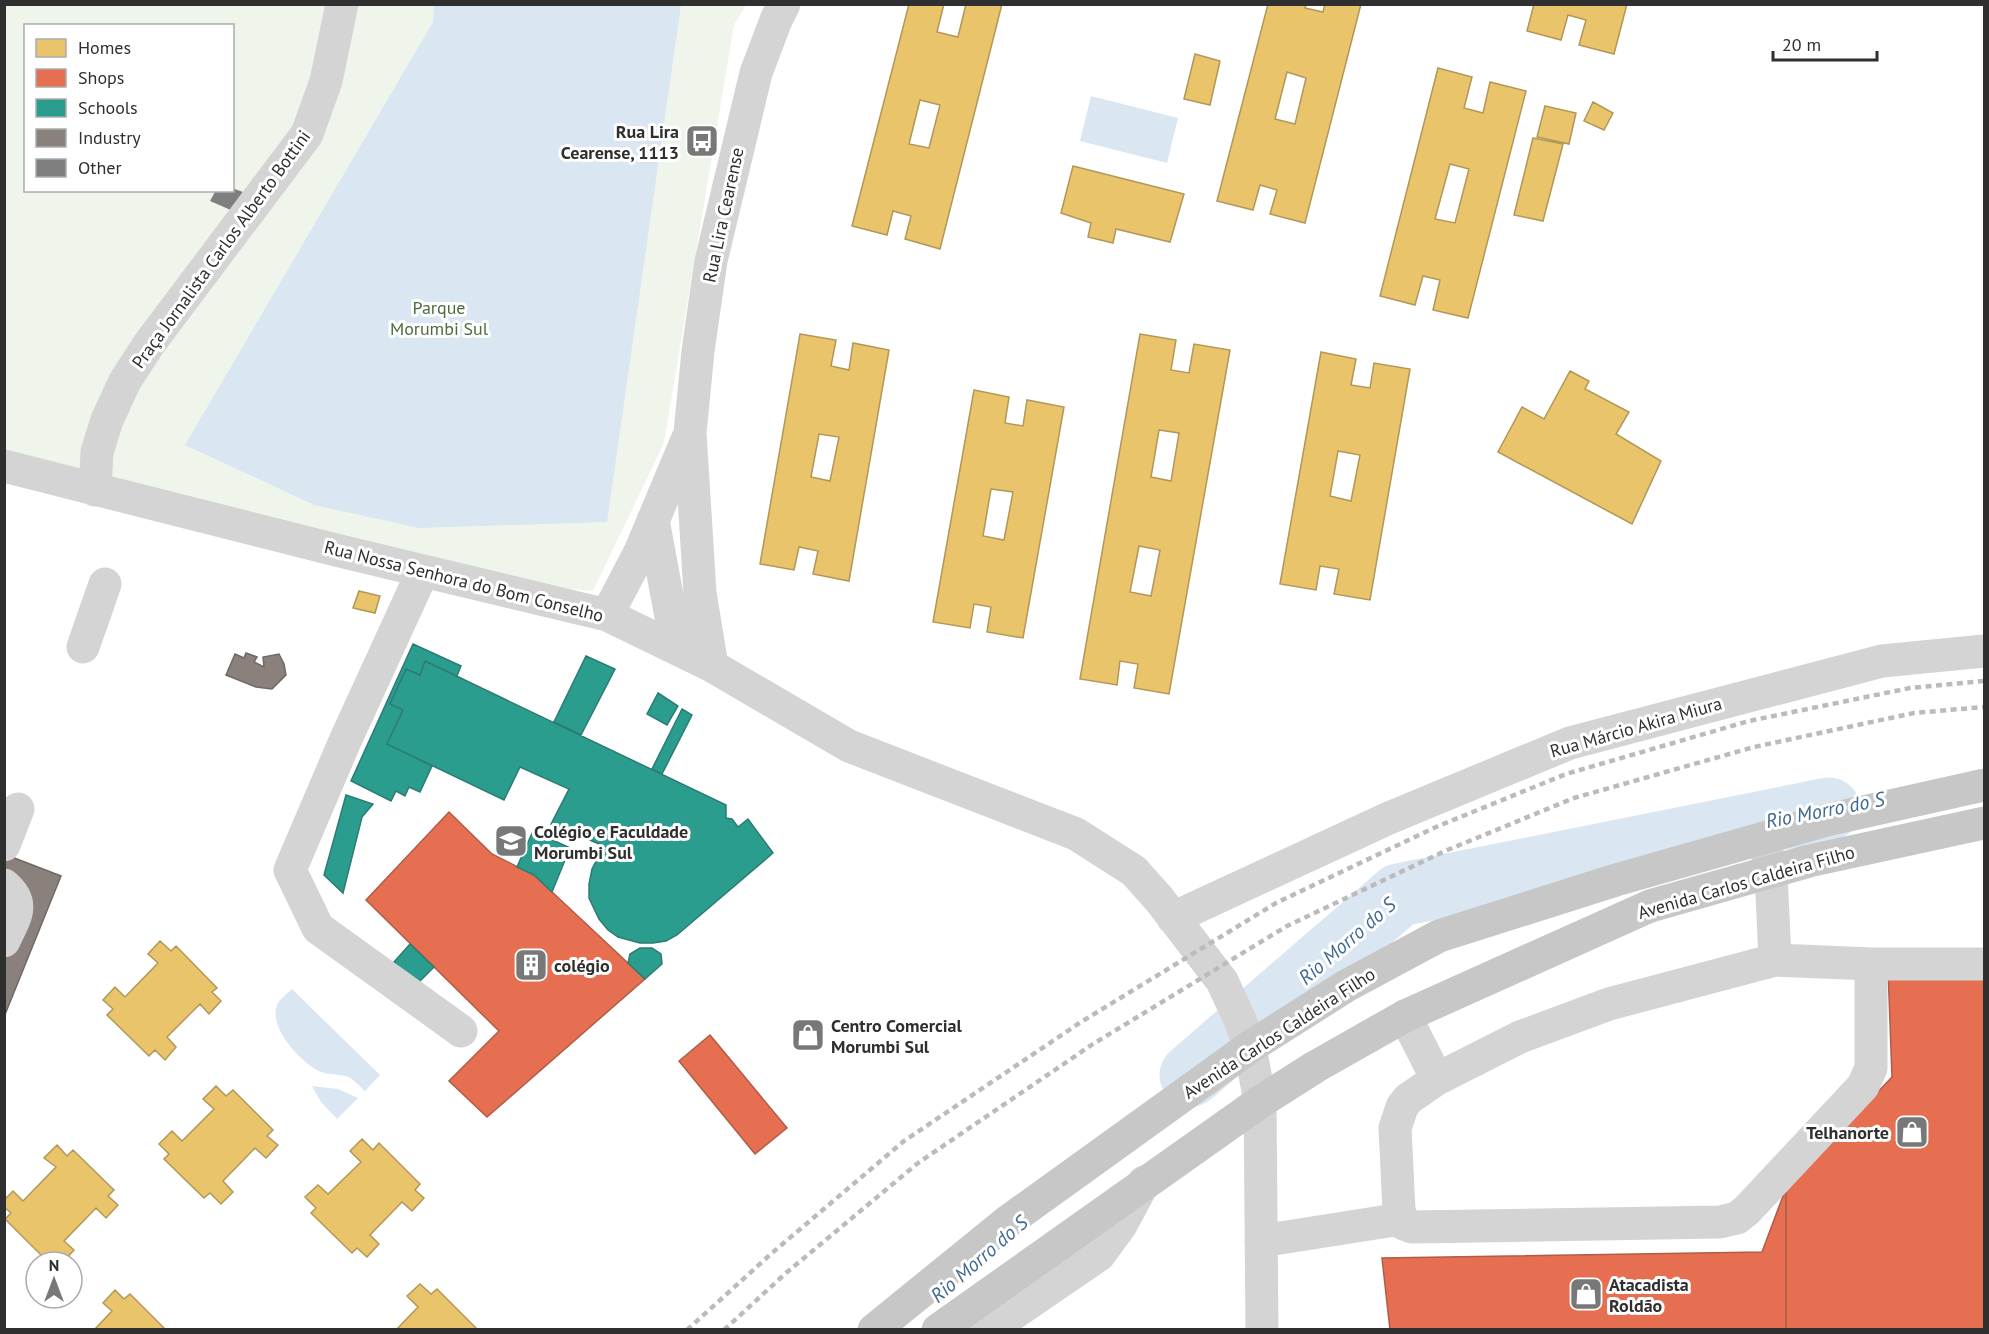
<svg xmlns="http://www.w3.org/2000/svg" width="1989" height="1334" viewBox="0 0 1989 1334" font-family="'PT Sans',sans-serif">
<rect width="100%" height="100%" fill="#fff"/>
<path fill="#f0f5ec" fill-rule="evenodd" d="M4 5H746L734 25 664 443 593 591 500 583 5 455ZM26 26H232V190H26Z"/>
<path fill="#dae6f1" d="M434 5H681L607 522 419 528 314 505 185 445 433 22Z
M1091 96 1178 118 1167 163 1080 141Z
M292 989 380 1075 365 1091C359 1086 353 1078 346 1076 337 1074 327 1075 319 1071 300 1062 266 1025 278 1003 281 998 288 993 292 989Z
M312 1086 338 1089 358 1098 337 1119 321 1102Z"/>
<path fill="#e9c46a" stroke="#b19758" stroke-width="1.5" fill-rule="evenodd" d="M909 4H944L937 32 958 37 966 4H1002L940 249 905 239 911 216 893 211 887 235 852 226ZM920 100 940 105 929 148 909 144Z
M1268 4H1306L1305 8 1323 12 1325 4H1361L1305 223 1270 214 1277 190 1260 185 1253 210 1217 201ZM1287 72 1306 78 1295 124 1275 119Z
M1534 4H1627L1614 54 1579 45 1586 20 1568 15 1561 40 1527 31Z
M1195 54 1220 61 1210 105 1184 99Z
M1438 68 1472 77 1464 108 1483 113 1490 82 1526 91 1468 318 1433 310 1440 280 1423 276 1415 305 1380 296ZM1450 164 1469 169 1455 223 1435 219Z
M1593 102 1613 113 1604 130 1584 121Z
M1545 106 1576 113 1569 144 1537 137Z
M1533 138 1563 144 1543 221 1514 215Z
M1073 166 1184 194 1170 242 1116 229 1113 243 1088 237 1091 223 1061 213Z
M800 334 836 340 831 366 849 370 853 343 889 350 849 581 813 574 818 551 799 547 794 570 760 564ZM819 434 839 437 830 481 811 477Z
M1140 334 1176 340 1171 370 1189 373 1194 344 1230 350 1169 694 1134 688 1138 664 1120 661 1117 685 1080 679ZM1159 430 1179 433 1171 481 1151 477ZM1139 546 1160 550 1151 596 1130 592Z
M1321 352 1356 359 1351 385 1370 388 1374 363 1410 369 1370 600 1334 594 1339 569 1320 566 1316 590 1280 584ZM1338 451 1360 455 1351 501 1330 496Z
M1570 371 1589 381 1585 389 1629 412 1616 434 1661 461 1632 524 1498 452 1522 407 1544 419Z
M974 390 1009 397 1005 423 1023 426 1027 400 1064 407 1023 638 987 632 991 607 974 604 970 628 933 622ZM991 489 1013 492 1004 540 983 536Z
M359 591 380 596 375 613 353 608Z
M160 941 171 951 176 946 217 988 212 992 221 1001 209 1014 200 1004 167 1037 176 1047 165 1060 155 1050 149 1056 107 1015 113 1009 103 1000 115 987 125 997 158 963 148 954Z
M216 1086 226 1096 233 1090 273 1130 267 1136 278 1145 266 1158 255 1148 223 1181 233 1192 221 1204 210 1193 204 1198 164 1159 169 1154 159 1144 172 1131 182 1141 214 1109 203 1099Z
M362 1139 373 1150 379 1143 420 1184 415 1190 424 1198 412 1211 402 1202 370 1235 379 1244 367 1257 357 1248 352 1253 311 1213 316 1208 305 1197 318 1185 328 1194 361 1162 350 1151Z
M57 1145 67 1156 73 1150 114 1190 108 1196 118 1205 106 1218 96 1208 64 1241 74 1250 63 1262 52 1253 46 1260 5 1219 11 1213 4 1207V1200L13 1191 23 1201 56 1167 44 1158Z
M420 1284 431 1294 437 1289 477 1329 396 1330 418 1307 407 1296Z
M115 1290 124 1299 130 1294 166 1330H94L112 1311 103 1303Z"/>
<path fill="#e76f51" stroke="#b05c47" stroke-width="1.5" d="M449 812 492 854 534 875 645 979 487 1117 449 1081 499 1031 366 900Z
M1984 966V1330H1786V1188L1892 1077 1888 969Z
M710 1035 787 1128 755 1154 679 1061Z
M1786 1188V1330H1390L1382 1258 1762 1252Z"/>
<path fill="#2a9d8f" stroke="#2c7c72" stroke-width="1.5" d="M413 644 461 666 457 676 425 661 420 675 406 669 390 704 403 710 387 744 432 766 420 792 409 787 405 796 396 791 391 801 351 781Z
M586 656 615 669 581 735 554 722Z
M425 661 726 805V818L732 819 738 827 748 819 773 853 677 935 666 941 653 943H640L618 937 608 930 599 919 589 898V884L592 869 604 846 551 824 569 789 520 767 504 800 387 744 403 710 390 704 406 669 420 675Z
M658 693 678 706 667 725 647 714Z
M682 709 692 715 662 774 652 769Z
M346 795 373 804 362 817 343 893 324 875Z
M533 831 570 848 552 892 534 875 517 867Z
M410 944 434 967 417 984 394 962Z
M640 948H652L661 954 662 964 645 979 628 963 630 954Z"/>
<path fill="#8a817c" stroke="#6f6865" stroke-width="1.5" d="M246 653 257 657 254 662 264 667 263 657 279 654 284 664 286 675 272 689 256 687 226 675 235 654 244 658Z
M4 854 61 876 4 1017Z"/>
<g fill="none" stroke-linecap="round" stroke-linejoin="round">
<path stroke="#dae6f1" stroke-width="63" d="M1191 1075 1399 895 1829 809"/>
</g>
<path fill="#7f7f7f" d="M232 188 243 192 233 211 210 201 216 190H232Z"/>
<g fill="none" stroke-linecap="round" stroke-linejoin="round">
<path stroke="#d4d4d4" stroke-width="33" d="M4 466 340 551 607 615 712 666 849 746 1076 834 1134 871 1159 899 1222 981 1240 1020 1250 1047 1260 1102 1262 1330
M95 490 97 452 107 420 125 381 149 344 307 134 326 81 342 4
M653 520 677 649
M423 571 345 741 290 870 318 928 461 1031
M607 615 640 552 687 440
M83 647 105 584
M712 666 700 593 690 433 698 351 711 261 756 73 776 20 784 4
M1764 838 1771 872 1775 960 1609 1004 1520 1037 1437 1079 1408 1099 1402 1107 1395 1128 1399 1210 1404 1224 1412 1227 1720 1222 1737 1218 1747 1210 1863 1086 1871 1068V964
M4 845 18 809
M4 885C27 904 14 918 4 941
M1173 918 1389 818 1570 743 1882 661 1984 651
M1775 960 1871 964H1984
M1405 1016 1437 1079
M1261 1241 1401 1219
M983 1330 1010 1316 1099 1255 1121 1225 1144 1182"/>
<path stroke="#c7c7c7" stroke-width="33" d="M874 1330 1007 1222 1250 1047 1346 986 1439 936 1616 880 1827 820 1984 785
M938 1330 1260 1102 1315 1067 1405 1016 1650 906 1809 861 1984 823"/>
<path stroke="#bbb" stroke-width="4.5" stroke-dasharray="6 4.5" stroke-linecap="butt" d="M687 1330 772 1253 904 1141 1081 1022 1276 903 1436 827 1566 774 1749 721 1910 688 1984 681
M724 1330 786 1273 918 1163 1093 1044 1287 926 1445 851 1574 798 1754 747 1914 713 1984 707"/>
</g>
<defs>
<g id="bus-square" transform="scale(1.725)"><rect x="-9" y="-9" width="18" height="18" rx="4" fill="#787878" stroke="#fff"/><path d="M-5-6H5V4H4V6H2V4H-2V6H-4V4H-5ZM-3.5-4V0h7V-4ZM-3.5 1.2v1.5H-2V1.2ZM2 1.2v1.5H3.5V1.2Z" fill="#fff"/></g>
<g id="school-square" transform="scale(1.725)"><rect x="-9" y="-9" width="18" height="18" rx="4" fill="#787878" stroke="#fff"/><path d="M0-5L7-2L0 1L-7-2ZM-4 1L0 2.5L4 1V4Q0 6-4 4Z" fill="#fff"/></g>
<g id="building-square" transform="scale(1.725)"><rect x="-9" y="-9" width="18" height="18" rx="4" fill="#787878" stroke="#fff"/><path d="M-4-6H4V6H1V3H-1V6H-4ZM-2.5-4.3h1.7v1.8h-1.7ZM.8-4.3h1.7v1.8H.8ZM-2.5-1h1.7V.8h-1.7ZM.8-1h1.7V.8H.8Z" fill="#fff"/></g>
<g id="shop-square" transform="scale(1.725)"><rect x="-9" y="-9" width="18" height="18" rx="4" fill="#787878" stroke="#fff"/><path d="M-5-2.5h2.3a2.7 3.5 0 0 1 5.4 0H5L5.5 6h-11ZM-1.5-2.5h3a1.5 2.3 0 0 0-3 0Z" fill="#fff"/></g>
</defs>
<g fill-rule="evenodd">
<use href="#bus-square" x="702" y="141"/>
<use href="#school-square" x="511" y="841"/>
<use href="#building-square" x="531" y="965"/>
<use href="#shop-square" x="808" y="1035"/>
<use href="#shop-square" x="1912" y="1132"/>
<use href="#shop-square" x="1586" y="1294"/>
</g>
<g text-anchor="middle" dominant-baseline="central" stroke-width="6" stroke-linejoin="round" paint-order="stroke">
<g font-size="18" font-weight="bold" fill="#2f2f2f" stroke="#fff" text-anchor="start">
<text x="679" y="131" text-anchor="end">Rua Lira<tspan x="679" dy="21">Cearense, 1113</tspan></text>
<text x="534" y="831">Colégio e Faculdade<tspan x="534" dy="21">Morumbi Sul</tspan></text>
<text x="554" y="965">colégio</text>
<text x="831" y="1025">Centro Comercial<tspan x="831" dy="21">Morumbi Sul</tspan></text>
<text x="1889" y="1132" text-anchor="end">Telhanorte</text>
<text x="1609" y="1284">Atacadista<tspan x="1609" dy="21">Roldão</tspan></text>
</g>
<g font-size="18" fill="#2f2f2f" stroke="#fff">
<text transform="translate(723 215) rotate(-78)">Rua Lira Cearense</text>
<text transform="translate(221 249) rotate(-54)">Praça Jornalista Carlos Alberto Bottini</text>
<text transform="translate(464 581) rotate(14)">Rua Nossa Senhora do Bom Conselho</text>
<text transform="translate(1636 727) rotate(-16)">Rua Márcio Akira Miura</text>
<text transform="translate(1746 882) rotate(-16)">Avenida Carlos Caldeira Filho</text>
<text transform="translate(1279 1033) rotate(-33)">Avenida Carlos Caldeira Filho</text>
</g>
<g font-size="18" fill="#4e6a3d" stroke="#fff">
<text x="439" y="307">Parque<tspan x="439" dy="21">Morumbi Sul</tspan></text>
</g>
<g font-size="20" font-style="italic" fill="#3f6990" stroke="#fff">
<text transform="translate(1825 810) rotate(-11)">Rio Morro do S</text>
<text transform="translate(1347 941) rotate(-41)">Rio Morro do S</text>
<text transform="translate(979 1259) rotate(-41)">Rio Morro do S</text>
</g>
</g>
<rect width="1989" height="1334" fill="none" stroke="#2f2f2f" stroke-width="12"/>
<rect x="24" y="24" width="210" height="168" fill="#ffffff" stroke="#acacac" stroke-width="1.5"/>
<rect x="36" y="39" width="30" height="18" fill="#e9c46a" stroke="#acacac" stroke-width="1.5"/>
<text x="78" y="54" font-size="18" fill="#2f2f2f">Homes</text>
<rect x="36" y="69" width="30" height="18" fill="#e76f51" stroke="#acacac" stroke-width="1.5"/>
<text x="78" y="84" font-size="18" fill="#2f2f2f">Shops</text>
<rect x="36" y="99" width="30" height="18" fill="#2a9d8f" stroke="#acacac" stroke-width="1.5"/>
<text x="78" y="114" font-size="18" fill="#2f2f2f">Schools</text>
<rect x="36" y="129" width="30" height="18" fill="#8a817c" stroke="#acacac" stroke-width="1.5"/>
<text x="78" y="144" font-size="18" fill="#2f2f2f">Industry</text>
<rect x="36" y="159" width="30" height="18" fill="#7f7f7f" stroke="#acacac" stroke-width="1.5"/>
<text x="78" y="174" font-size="18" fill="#2f2f2f">Other</text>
<g transform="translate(54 1280)"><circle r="28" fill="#ffffff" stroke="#acacac" stroke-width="1.5"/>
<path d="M0-4.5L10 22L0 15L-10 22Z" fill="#787878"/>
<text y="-9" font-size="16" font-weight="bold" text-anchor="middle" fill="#2f2f2f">N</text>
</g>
<path d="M1773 51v9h104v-9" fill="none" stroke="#2f2f2f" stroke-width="3"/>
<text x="1782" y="51" font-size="18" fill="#2f2f2f" stroke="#ffffff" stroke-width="4.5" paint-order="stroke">20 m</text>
</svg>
